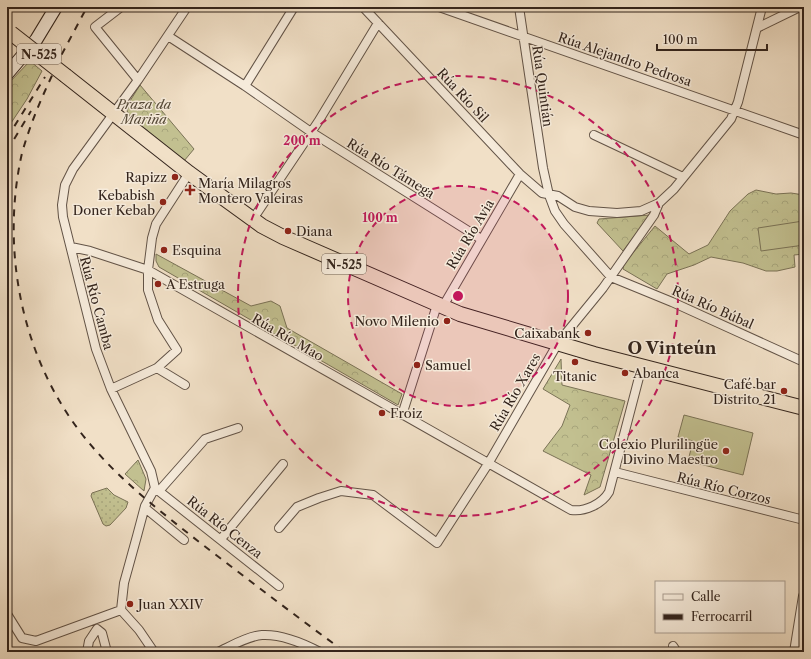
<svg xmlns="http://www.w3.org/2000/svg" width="811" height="659" viewBox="0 0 811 659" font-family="'Libre Caslon Text',serif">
<defs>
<pattern id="grass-dots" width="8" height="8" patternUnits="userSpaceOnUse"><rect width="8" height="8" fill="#c2c090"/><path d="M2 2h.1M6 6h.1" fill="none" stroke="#a7a57c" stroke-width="1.8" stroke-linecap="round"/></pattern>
<pattern id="forest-crowns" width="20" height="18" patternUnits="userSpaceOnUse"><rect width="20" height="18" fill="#c2c090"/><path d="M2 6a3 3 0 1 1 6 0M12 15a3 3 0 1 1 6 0" fill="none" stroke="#a7a57c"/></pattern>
</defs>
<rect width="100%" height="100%" fill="#f1e0c7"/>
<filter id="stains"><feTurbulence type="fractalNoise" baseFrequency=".005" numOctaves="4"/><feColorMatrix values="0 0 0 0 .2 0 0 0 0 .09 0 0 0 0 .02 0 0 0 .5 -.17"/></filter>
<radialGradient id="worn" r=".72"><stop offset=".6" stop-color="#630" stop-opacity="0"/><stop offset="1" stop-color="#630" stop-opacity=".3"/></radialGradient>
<path fill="url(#grass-dots)" stroke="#7a7256" d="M107 488 114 495 128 502 126 508 110 525 106 526 103 524 91 496 92 493Z"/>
<path fill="url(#forest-crowns)" stroke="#7a7256" d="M30 61 42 71 27 99 7 129V85Z
M140 85 194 149 184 161 133 121 127 111 130 101Z
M756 190 776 194 791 193 804 195V254L794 255 795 267 777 271H766L743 263 711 257 694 265 667 274 657 289 623 269 624 264 655 226 689 254 708 245 730 211 748 194Z
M650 215 623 251 597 223 599 219Z
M156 254 251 306 271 301 280 306 287 328 402 394 398 405 159 267 156 261Z
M561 359 562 385 625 401 600 487 584 495 591 475 543 451 562 426 570 405 543 389Z
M138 460 146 479 144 491 125 474Z"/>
<path fill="#c2c090" stroke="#7a7256" d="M803 221 804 245 761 251 758 228Z
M684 415 753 433 743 475 688 461 693 441 678 437Z"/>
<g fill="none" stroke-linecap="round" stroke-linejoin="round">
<g stroke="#625347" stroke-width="10">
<path id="minor" d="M121 7 95 27 138 80
M363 7 520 174 542 193 558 196 575 207 589 211 617 213 641 211 659 203 674 189 731 119 738 102 762 7
M439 7 804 135
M519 7 543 168 549 195 555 211 564 224 611 277 672 302 804 362
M757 28 800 7
M168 36 245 86 311 132 481 239
M245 86 294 7
M594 135 683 177
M253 219 318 122 378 23
M71 247 90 251 148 270 571 510C585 512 602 504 609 492L642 366
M442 308 520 174
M157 368 185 385
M111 389 157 368 177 350 158 320 148 290V270L152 238 156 224 189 173
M402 415 437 305
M615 472 804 520
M155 488 279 586
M159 491 205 439 238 428
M145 508 184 540
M279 528 297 507 319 498 341 491 373 495 437 543 488 464 558 343 603 288 654 215 659 203
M221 539 283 464
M121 610 124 583 137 536 145 506 155 488 151 471 111 389 96 349 63 217 62 205 65 185 73 169 138 80 187 7
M121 610 139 630 154 652
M7 614 22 638 36 641 121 610
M97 629 102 633 107 652
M673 646 677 652
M87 652 89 641 97 629
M218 652C231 646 248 636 262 635 282 634 303 643 320 652"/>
</g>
<g stroke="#625347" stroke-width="12">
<path id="tertiary" d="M795 652 804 596"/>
</g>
<g stroke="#33241c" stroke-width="14">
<path id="secondary" d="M7 74 36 40 56 7"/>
</g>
<g stroke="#33241c" stroke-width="16">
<path id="trunk" d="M66 76 189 173 262 226 283 237 460 314 594 354 804 408"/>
</g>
<use href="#minor" stroke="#f6ebdb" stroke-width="8"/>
<use href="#tertiary" stroke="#f6ebdb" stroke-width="10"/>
<use href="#secondary" stroke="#f6ebdb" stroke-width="12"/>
<use href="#trunk" stroke="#f1e0c7" stroke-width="14"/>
<path stroke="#33241c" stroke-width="2" stroke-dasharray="7 7" stroke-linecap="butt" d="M58 63C44 92 31 121 22 153 0 251 22 360 85 438 119 480 161 512 203 545 250 581 297 617 345 652
M55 67 87 7
M7 138 45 77
M7 151 31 111"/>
<g stroke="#33241c" stroke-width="16" stroke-linecap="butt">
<path id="trunk-bridge" d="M11 33 66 76"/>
</g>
<use href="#trunk-bridge" stroke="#f1e0c7" stroke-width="14"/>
</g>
<circle cx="458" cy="296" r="110" fill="#c2185b" fill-opacity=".12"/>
<g fill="none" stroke="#c2185b" stroke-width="2" stroke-dasharray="7 5">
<circle cx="458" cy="296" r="110"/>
<circle cx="458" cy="296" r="220"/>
</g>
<g fill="#8f2418" stroke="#f6ebdb" stroke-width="1.5">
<circle cx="175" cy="177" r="4"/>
<path d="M188 184h4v4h4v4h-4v4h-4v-4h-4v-4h4z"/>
<circle cx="163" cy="202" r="4"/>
<circle cx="288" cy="231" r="4"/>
<circle cx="164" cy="250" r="4"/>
<circle cx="158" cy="284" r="4"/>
<circle cx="447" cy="321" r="4"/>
<circle cx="588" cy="333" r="4"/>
<circle cx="575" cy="362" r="4"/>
<circle cx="417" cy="365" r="4"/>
<circle cx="625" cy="373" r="4"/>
<circle cx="784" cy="391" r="4"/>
<circle cx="382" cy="413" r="4"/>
<circle cx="726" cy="451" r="4"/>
<circle cx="130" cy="604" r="4"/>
</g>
<g text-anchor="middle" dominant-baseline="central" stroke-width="3" stroke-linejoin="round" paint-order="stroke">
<g fill="#f6ebdb" stroke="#6e6055" stroke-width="1">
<rect x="17" y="44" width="44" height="20" rx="3"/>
<rect x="322" y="254" width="44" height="20" rx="3"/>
</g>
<g font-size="12" font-weight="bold" fill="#33241c">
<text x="39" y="54">N-525</text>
<text x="344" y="264">N-525</text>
</g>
<g font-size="13" fill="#33241c" stroke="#f6ebdb">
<text transform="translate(625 59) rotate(19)">Rúa Alejandro Pedrosa</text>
<text transform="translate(543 86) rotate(82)">Rúa Quintián</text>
<text transform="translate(463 95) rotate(47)">Rúa Río Sil</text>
<text transform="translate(391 168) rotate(32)">Rúa Río Támega</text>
<text transform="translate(470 234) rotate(-59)">Rúa Río Avia</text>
<text transform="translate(97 303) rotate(75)">Rúa Río Camba</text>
<text transform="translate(713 307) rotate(24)">Rúa Río Búbal</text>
<text transform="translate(288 337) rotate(30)">Rúa Río Mao</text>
<text transform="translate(515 392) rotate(-60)">Rúa Río Xares</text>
<text transform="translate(724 488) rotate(14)">Rúa Río Corzos</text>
<text transform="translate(225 527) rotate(38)">Rúa Río Cenza</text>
</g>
<g font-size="13" font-style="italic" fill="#574b39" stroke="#f6ebdb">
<text x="144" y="104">Praza da<tspan x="144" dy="15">Mariña</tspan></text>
</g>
<g font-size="13" fill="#33241c" stroke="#f6ebdb" text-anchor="start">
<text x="167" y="177" text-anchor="end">Rapizz</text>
<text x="198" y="183">María Milagros<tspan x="198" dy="15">Montero Valeiras</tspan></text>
<text x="155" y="195" text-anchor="end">Kebabish<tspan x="155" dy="15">Doner Kebab</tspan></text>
<text x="296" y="231">Diana</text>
<text x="172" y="250">Esquina</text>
<text x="166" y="284">A Estruga</text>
<text x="439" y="321" text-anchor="end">Novo Milenio</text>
<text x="580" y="333" text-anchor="end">Caixabank</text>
<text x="425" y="365">Samuel</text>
<text x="633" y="373">Abanca</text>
<text x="575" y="376" text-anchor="middle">Titanic</text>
<text x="776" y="384" text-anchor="end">Café bar<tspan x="776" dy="15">Distrito 21</tspan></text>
<text x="390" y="413">Froiz</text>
<text x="718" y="444" text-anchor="end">Colexio Plurilingüe<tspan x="718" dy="15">Divino Maestro</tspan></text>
<text x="138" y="604">Juan XXIV</text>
</g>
<g font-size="17" font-weight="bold" fill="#33241c" stroke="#f6ebdb">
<text x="672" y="348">O Vinteún</text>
</g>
</g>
<circle cx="458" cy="296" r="6" fill="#c2185b" stroke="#f6ebdb" stroke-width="2"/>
<g font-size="12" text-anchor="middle" font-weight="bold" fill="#c2185b" stroke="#f6ebdb" stroke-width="3" stroke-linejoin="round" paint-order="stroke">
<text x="302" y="145">200 m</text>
<text x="380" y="222">100 m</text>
</g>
<rect width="811" height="659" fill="none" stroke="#f1e0c7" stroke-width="24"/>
<rect x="8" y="8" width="795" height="643" fill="none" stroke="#33241c" stroke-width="2"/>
<rect x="12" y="12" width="787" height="635" fill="none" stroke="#33241c"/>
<rect x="655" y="581" width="130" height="52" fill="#f6ebdb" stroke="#a89b8f"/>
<rect x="663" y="594" width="20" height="6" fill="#f6ebdb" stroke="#a89b8f"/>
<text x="691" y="601" font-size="12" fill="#33241c">Calle</text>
<rect x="663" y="614" width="20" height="6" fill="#33241c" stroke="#a89b8f"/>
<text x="691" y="621" font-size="12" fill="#33241c">Ferrocarril</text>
<path d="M657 44v6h110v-6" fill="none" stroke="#33241c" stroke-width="2"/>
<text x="663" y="44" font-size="12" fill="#33241c" stroke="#f6ebdb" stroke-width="3" paint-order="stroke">100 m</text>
<rect width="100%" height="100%" filter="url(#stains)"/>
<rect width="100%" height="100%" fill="url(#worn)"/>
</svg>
